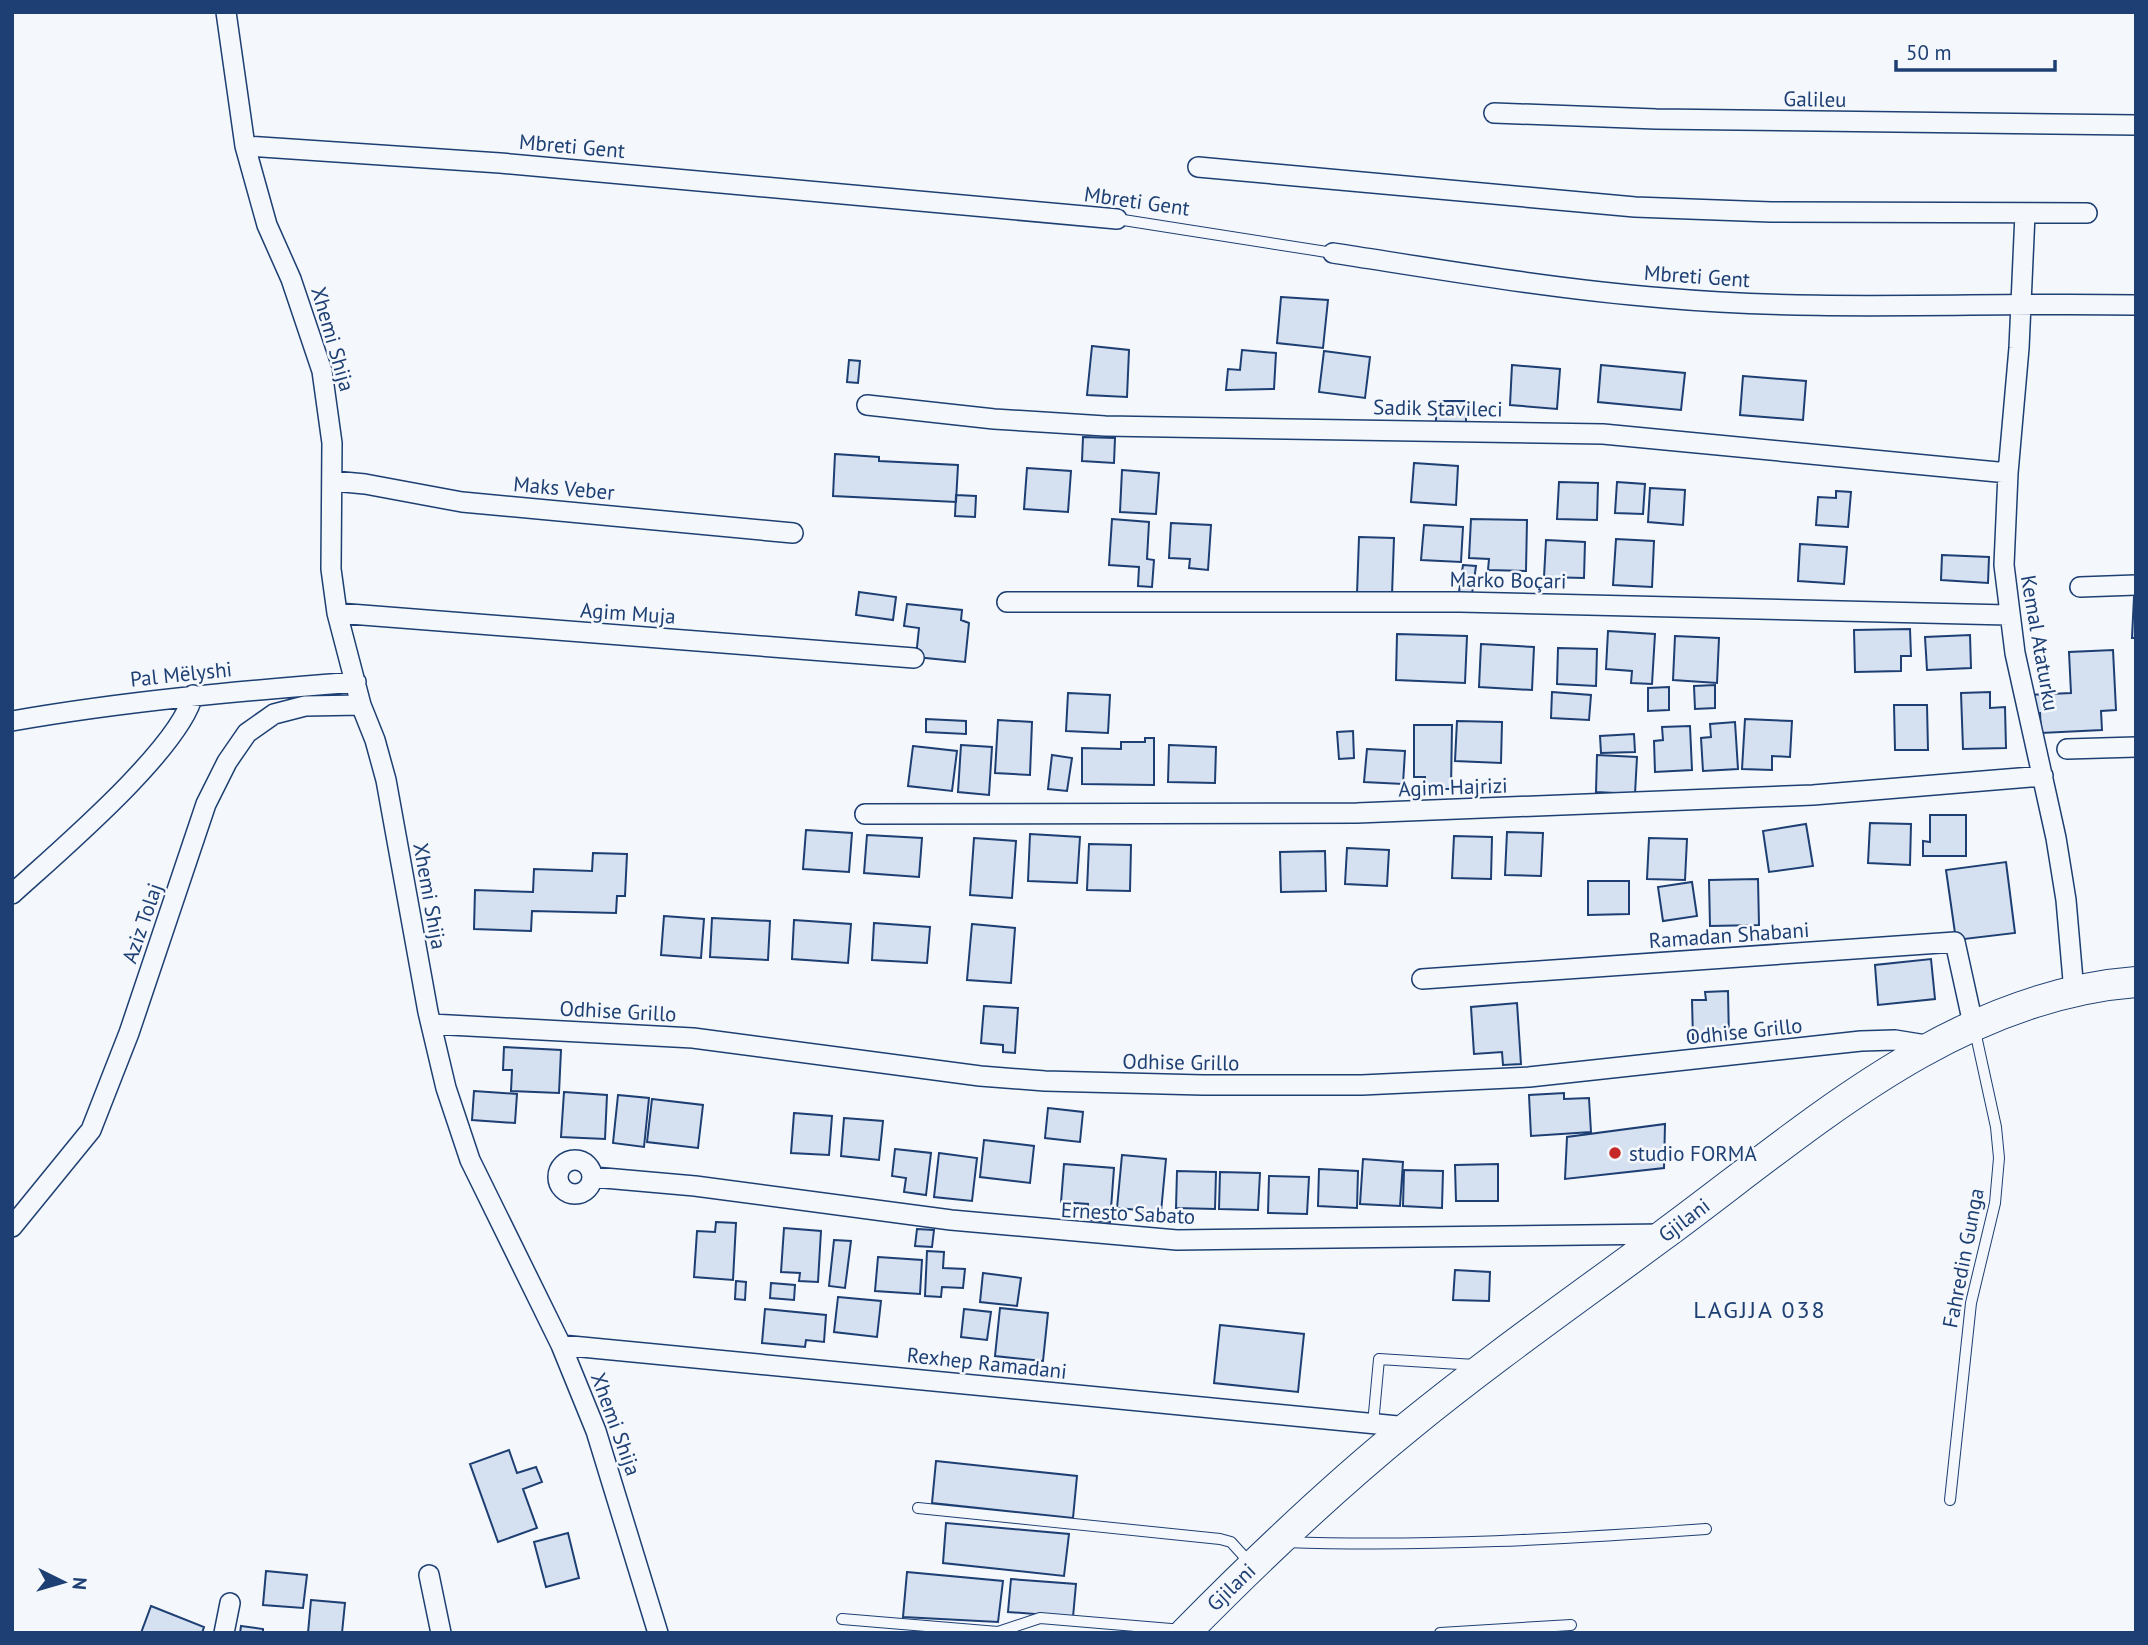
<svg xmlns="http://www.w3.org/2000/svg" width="2148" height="1645" viewBox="0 0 2148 1645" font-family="'PT Sans',sans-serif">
<rect width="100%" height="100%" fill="#f4f7fb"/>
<path fill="#d5e0f0" stroke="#1d3f73" stroke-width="2" d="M1281 297 1328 300 1323 348 1277 343Z
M1092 346 1129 350 1127 397 1087 395Z
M1242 350 1276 353 1274 389 1226 390 1228 369 1240 370Z
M1324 351 1370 357 1365 398 1319 392Z
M849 360 860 361 858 383 847 382Z
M1512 365 1560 369 1557 409 1510 405Z
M1601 365 1685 373 1681 410 1598 402Z
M1743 376 1806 381 1803 420 1740 415Z
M1436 401H1466V425L1436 426Z
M1083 437 1115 438 1114 463 1082 461Z
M835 454 879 457V461L958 465 956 502 833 496Z
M1414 463 1458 466 1456 505 1411 502Z
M1027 468 1071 471 1068 512 1024 509Z
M1122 470 1159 473 1156 514 1120 512Z
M1559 482 1598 483 1597 520 1557 519Z
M1617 482 1645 484 1643 514 1615 513Z
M1650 488 1685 490 1683 525 1648 522Z
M1836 491 1851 492 1848 527 1816 525 1818 497 1836 498Z
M956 495 976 496 975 517 955 516Z
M1112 519 1149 522 1147 559 1154 560 1152 587 1138 586 1139 567 1109 565Z
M1471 519 1527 520 1526 571 1488 570 1489 559 1469 558Z
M1171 523 1211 525 1208 570 1189 568 1190 559 1169 558Z
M1424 525 1463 527 1461 562 1421 560Z
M1359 537 1394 538 1392 595 1357 594Z
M1616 539 1654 541 1652 587 1613 585Z
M1546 540 1585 542 1584 578 1544 577Z
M1800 544 1847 547 1844 584 1798 581Z
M1942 555 1989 557 1988 583 1941 580Z
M1463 565 1476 566 1472 594 1459 592Z
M859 592 896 597 893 620 856 615Z
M2134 597H2136V638H2132Z
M907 604 962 610 961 620 969 623 965 662 916 657 919 628 904 626Z
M1910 629 1911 656H1901V671L1855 672 1854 630Z
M1608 631 1655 634 1652 684 1631 683 1632 671 1606 669Z
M1397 634 1467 636 1465 683 1396 680Z
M1970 635 1971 668 1927 670 1925 637Z
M1675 636 1719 638 1717 683 1673 680Z
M1481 644 1534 647 1532 690 1479 687Z
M1558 648 1597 649 1596 686 1557 684Z
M2113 650 2116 710 2101 711 2102 730 2041 733 2040 713 2029 714 2028 695 2071 693 2069 652Z
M1715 685V708L1695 709 1694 686Z
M1669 687V710L1648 711V688Z
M1552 692 1591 695 1589 720 1551 718Z
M1990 692V708L2005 707 2006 748 1963 749 1961 693Z
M1068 693 1110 695 1108 733 1066 731Z
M1894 705H1927L1928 750H1895Z
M926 719 966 721V734L926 732Z
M1745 719 1792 721 1790 757 1772 756V770L1742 769Z
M998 720 1032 722 1030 775 995 773Z
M1457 721 1502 722 1501 763 1455 761Z
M1735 722 1738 769 1703 771 1701 738 1711 737 1710 724Z
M1414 725H1452L1451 789H1425V777H1414Z
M1690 726 1692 770 1655 772 1654 741 1663 740 1662 727Z
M1353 731 1354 758 1339 759 1337 732Z
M1634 734 1635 752 1601 753 1600 736Z
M1145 738H1154V785L1082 784V748L1121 749V742H1145Z
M961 745 992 747 989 795 958 792Z
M1169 745 1216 747 1215 783 1168 782Z
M913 746 957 751 952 791 908 786Z
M1367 749 1405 751 1403 784 1364 782Z
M1052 755 1072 758 1067 791 1048 789Z
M1597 755 1637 757 1635 794 1596 792Z
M1930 815H1966V856H1923V841L1930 842Z
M1870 823 1911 824 1910 865 1868 863Z
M1806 824 1813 866 1769 872 1763 831Z
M806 830 852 833 849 872 803 869Z
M1507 832 1543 833 1541 876 1505 875Z
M1030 834 1080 837 1077 883 1028 881Z
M867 835 922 838 919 877 864 873Z
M1454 836 1492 837 1491 879 1452 878Z
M974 838 1016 841 1012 898 970 895Z
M1649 838 1687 839 1685 880 1647 879Z
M1089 844 1131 845 1130 891 1087 890Z
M1347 848 1389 850 1387 886 1345 884Z
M1325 851 1326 891 1281 892 1280 852Z
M593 853 627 854 625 896H617L616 913 532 911 531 931 474 929 475 890 533 892 534 869 592 871Z
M2006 862 2015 933 1956 940 1946 870Z
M1758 879 1759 925 1710 926 1709 880Z
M1588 881H1629V914L1588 915Z
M1692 882 1697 916 1663 921 1658 887Z
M664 916 704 919 701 958 661 955Z
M712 918 770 921 768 960 710 957Z
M794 920 851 924 848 963 792 959Z
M874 923 930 927 927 963 872 960Z
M972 924 1015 928 1011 983 967 980Z
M1931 959 1935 999 1878 1005 1875 965Z
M1728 991 1729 1039 1693 1040 1692 1000H1706L1705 992Z
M1517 1003 1521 1064 1503 1065 1502 1052 1474 1054 1471 1007Z
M984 1006 1018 1008 1015 1053 1003 1052V1045L981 1043Z
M504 1047 561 1050 559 1093 511 1091 512 1070H503Z
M474 1091 517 1094 515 1123 472 1120Z
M564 1092 607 1095 605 1139 561 1137Z
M1564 1093V1099L1589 1098 1591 1132 1531 1136 1529 1095Z
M618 1095 649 1098 644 1147 613 1143Z
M652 1099 703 1105 698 1148 647 1142Z
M1048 1108 1083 1112 1080 1142 1045 1138Z
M794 1113 832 1116 829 1155 791 1153Z
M844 1118 883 1121 879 1160 841 1156Z
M1665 1124 1664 1168 1565 1179 1567 1137Z
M984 1140 1034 1146 1030 1183 980 1177Z
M895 1149 931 1153 926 1195 904 1192 906 1178 892 1176Z
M939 1153 977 1158 972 1201 934 1197Z
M1122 1155 1166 1159 1161 1212 1117 1208Z
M1363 1159 1403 1162 1400 1206 1360 1204Z
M1064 1164 1114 1168 1110 1222 1087 1220 1088 1204 1061 1202Z
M1498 1164V1201H1456L1455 1165Z
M1319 1169 1358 1171 1357 1208 1318 1206Z
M1404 1170 1443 1171 1442 1208 1403 1206Z
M1177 1171 1216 1172 1215 1209 1176 1208Z
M1220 1172 1260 1173 1258 1210 1219 1209Z
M1269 1176 1309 1177 1307 1214 1268 1213Z
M716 1222 736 1223 733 1280 694 1277 697 1231 715 1232Z
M784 1228 821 1231 818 1282 799 1281 800 1273 781 1272Z
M917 1229 934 1230 932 1247 915 1246Z
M834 1240 851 1241 845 1288 829 1286Z
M927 1251 944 1252 943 1268 965 1269 963 1288 942 1287 941 1297 925 1296Z
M878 1257 922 1260 920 1294 875 1291Z
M1455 1270 1490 1272 1489 1301 1453 1300Z
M983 1273 1021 1278 1017 1306 980 1302Z
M736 1281 746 1282 745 1300 735 1299Z
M771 1283 795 1285 794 1300 770 1298Z
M838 1297 881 1301 877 1337 834 1332Z
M1000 1308 1048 1313 1043 1361 995 1356Z
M765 1309 826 1315 824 1342 806 1340 805 1347 762 1343Z
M964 1309 991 1312 987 1340 961 1337Z
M1220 1325 1304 1334 1298 1392 1214 1383Z
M509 1450 517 1473 536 1467 542 1482 523 1489 537 1528 498 1542 470 1464Z
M936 1461 1077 1476 1073 1518 932 1503Z
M946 1523 1069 1534 1064 1576 943 1563Z
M568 1533 579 1578 546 1587 534 1542Z
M266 1571 307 1575 303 1608 263 1605Z
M907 1572 1003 1581 998 1622 903 1617Z
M1011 1579 1076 1584 1073 1617 1008 1612Z
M311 1600 345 1603 342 1633H308Z
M151 1606 204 1627 202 1633H141Z
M241 1626 263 1629V1633H240Z"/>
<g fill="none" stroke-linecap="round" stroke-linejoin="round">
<g stroke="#1d3f73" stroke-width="12">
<path id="service" d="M1117 219 1333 253
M1373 1424 1379 1359 1475 1365
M1950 1500 1971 1303 1995 1203 1999 1158 1996 1127 1975 1031
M918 1508 1220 1539 1231 1542 1250 1563
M1285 1542C1426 1547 1566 1539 1706 1529
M842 1619 998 1632 1040 1618 1183 1630
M1440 1633 1571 1625"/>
</g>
<g stroke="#1d3f73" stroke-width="22">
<path id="minor" d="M226 12 245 146 267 225 291 279 322 371 332 443 331 569 337 613 361 705 375 740 386 780 428 1012 446 1088 470 1160 561 1345 596 1431 658 1633
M1494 113 1656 119 2136 125
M245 146 500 163 1117 219
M1198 167 1635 207 1771 212 2087 213
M2025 214 2019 348 2008 473 2004 565 2015 653 2056 838 2066 900 2074 992
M1333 253C1443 270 1553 289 1664 298 1821 312 1978 302 2136 305
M867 405 994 419 1105 426 1603 434 2008 473
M333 481 365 484 462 502 793 533
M2080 587 2136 585
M1007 602H1460L2008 615
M337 613 914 658
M12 721C126 701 240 691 356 682
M2067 749 2136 747
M865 814 1357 813 1813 795 2043 776
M12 894C57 853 180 749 193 695
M1422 979 1955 942 1973 1024
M431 1024 693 1038 980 1076 1045 1081 1203 1085H1362L1529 1077 1861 1041 1895 1040 1932 1046
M558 1177a17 17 0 1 1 34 0a17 17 0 1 1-34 0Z
M593 1177 695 1186 951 1220 1177 1240 1664 1234
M12 1227 91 1130 129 1033 206 804 227 762 247 733 274 714 305 706 361 705
M561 1345 1408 1427
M429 1575 441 1633
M224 1633 230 1603"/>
</g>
<g stroke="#1d3f73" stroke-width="32">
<path id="primary" d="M1185 1633C1256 1561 1330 1490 1409 1426 1491 1359 1577 1299 1662 1236 1805 1131 1951 996 2136 982"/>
</g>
<use href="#service" stroke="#f4f7fb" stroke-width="10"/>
<use href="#minor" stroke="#f4f7fb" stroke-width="19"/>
<use href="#primary" stroke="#f4f7fb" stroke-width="30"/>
</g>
<circle fill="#c62828" stroke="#f4f7fb" stroke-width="2.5" cx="1615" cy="1153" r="7"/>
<g text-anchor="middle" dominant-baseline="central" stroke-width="5" stroke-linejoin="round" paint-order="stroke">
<g font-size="21" fill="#1d3f73" stroke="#f4f7fb">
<text transform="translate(1815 99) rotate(1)">Galileu</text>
<text transform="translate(572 146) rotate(5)">Mbreti Gent</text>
<text transform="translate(1137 201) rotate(8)">Mbreti Gent</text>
<text transform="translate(1697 276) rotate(4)">Mbreti Gent</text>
<text transform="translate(333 339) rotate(74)">Xhemi Shija</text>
<text transform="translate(1438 408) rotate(1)">Sadik Stavileci</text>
<text transform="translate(564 488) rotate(5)">Maks Veber</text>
<text transform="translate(1508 580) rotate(1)">Marko Boçari</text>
<text transform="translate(628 613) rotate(4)">Agim Muja</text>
<text transform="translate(2040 643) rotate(80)">Kemal Ataturku</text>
<text transform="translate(181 674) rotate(-6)">Pal Mëlyshi</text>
<text transform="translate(1453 787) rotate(-2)">Agim Hajrizi</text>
<text transform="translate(430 896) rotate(80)">Xhemi Shija</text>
<text transform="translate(142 923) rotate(-71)">Aziz Tolaj</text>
<text transform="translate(1729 935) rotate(-4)">Ramadan Shabani</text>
<text transform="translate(618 1011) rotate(3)">Odhise Grillo</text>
<text transform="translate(1744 1031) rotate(-6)">Odhise Grillo</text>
<text transform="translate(1181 1062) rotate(1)">Odhise Grillo</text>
<text transform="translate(1128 1213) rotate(3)">Ernesto Sabato</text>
<text transform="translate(1684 1220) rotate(-37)">Gjilani</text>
<text transform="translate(1963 1258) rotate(-79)">Fahredin Gunga</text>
<text transform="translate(987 1363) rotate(6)">Rexhep Ramadani</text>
<text transform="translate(616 1424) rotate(70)">Xhemi Shija</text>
<text transform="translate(1231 1587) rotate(-44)">Gjilani</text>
</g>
<g font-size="21" fill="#1d3f73" stroke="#f4f7fb" text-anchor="start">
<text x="1629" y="1153">studio FORMA</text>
</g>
<g font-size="24" letter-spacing="2" fill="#1d3f73" stroke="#f4f7fb">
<text x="1760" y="1309">LAGJJA 038</text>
</g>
</g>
<rect width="2148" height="1645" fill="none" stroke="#1d3f73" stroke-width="28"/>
<g transform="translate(63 1582) rotate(95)" stroke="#f4f7fb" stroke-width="5" paint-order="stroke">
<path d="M0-5L12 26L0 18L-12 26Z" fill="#1d3f73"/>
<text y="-10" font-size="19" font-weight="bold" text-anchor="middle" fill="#1d3f73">N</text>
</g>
<path d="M1896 60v10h159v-10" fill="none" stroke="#1d3f73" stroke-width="3.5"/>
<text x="1906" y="60" font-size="21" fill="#1d3f73" stroke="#f4f7fb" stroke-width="5" paint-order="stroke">50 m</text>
</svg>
